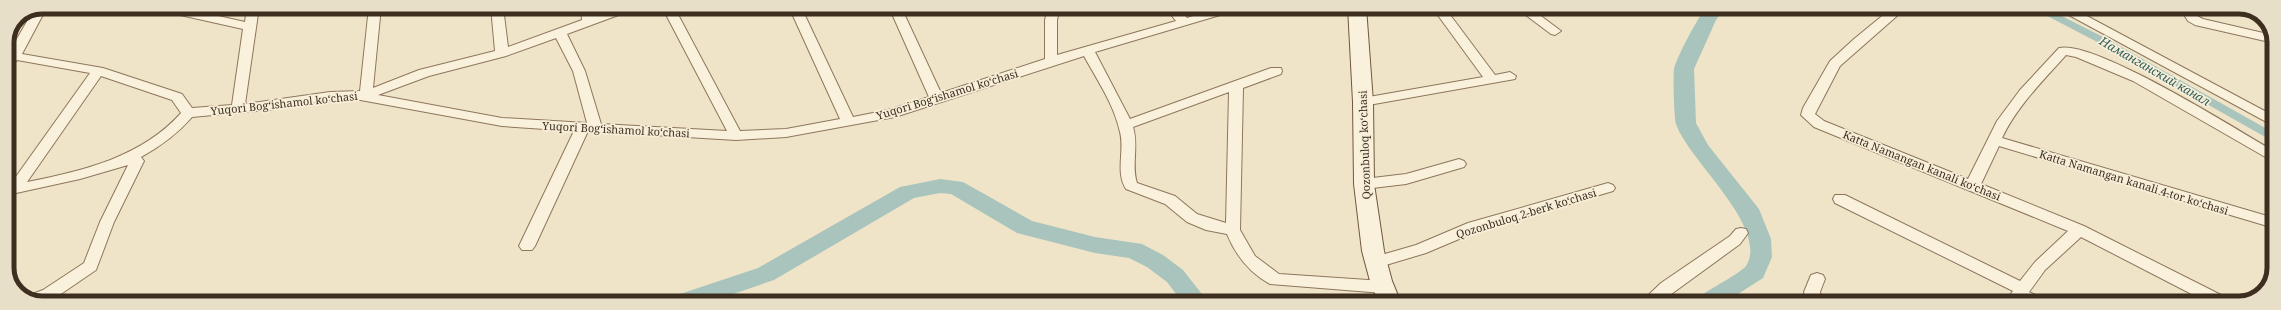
<svg xmlns="http://www.w3.org/2000/svg" width="2281" height="310" viewBox="0 0 2281 310" font-family="'Noto Serif',serif">
<rect width="100%" height="100%" fill="#f0e4c8"/>
<g fill="none" stroke-linecap="round" stroke-linejoin="round">
<path fill="#a9c4bc" fill-rule="evenodd" d="M1700 7H1710L1712 19 1711 21H1703Z
M2030 7H2044L2109 40 2274 133V142L2101 44Z"/>
<path fill="#a9c4bc" fill-rule="evenodd" d="M1706 7H1725L1716 20 1694 69 1696 123 1708 145 1759 209 1771 239 1772 257 1763 278 1724 303H1694L1698 297C1707 291 1742 272 1746 266 1770 228 1688 160 1676 124 1674 118 1673 76 1674 69 1677 56 1698 18 1706 7Z
M940 179 963 182 1032 221 1095 237 1142 244 1163 255 1183 270 1209 303H1183L1167 282 1147 267 1129 258 1095 253 1017 233 951 194 940 193 914 198 774 280 707 303H667L671 297 758 268 900 187Z"/>
<g stroke="#8d765c" stroke-width="2">
<path id="minor" d="M42 7H47L22 54 103 68 182 94 192 108 232 105 243 29 158 10 156 7H178L245 22 247 7H259L245 104 330 92 360 91 369 7H381L373 88 419 70 495 51 491 7H503L508 47 582 20 581 7H593L594 16 617 7H634L632 10 567 34 585 71 601 124 727 131 662 7H674L740 131 786 129 840 119 789 7H801L853 117 888 110 929 97 889 7H901L941 93 1045 59V20L1048 7H1060L1057 20V55L1176 21 1165 7H1178L1187 18 1220 7H1239L1237 10 1095 52 1130 119 1271 68H1281L1282 71 1281 74 1243 88 1240 230 1255 256 1279 274 1383 281 1389 283 1391 287 1389 291 1383 293 1270 284C1250 273 1236 256 1227 234L1206 230 1187 222 1165 204 1126 189C1115 172 1125 151 1120 132 1114 104 1097 80 1084 56L895 117 786 137 736 140 588 131 535 246 532 250H522L519 246 574 131 502 126 355 99 330 100 268 110 192 117C177 134 161 146 141 157L144 161 114 222 96 270 55 298 38 303 27 296 43 290 84 263 100 222 128 165 80 179 7 195V185H10L90 73 17 60 12 67 7 68V56L33 11ZM556 38 573 71 587 123 502 118 378 95 429 76 506 56ZM101 76 172 100 181 113C142 157 83 171 27 182ZM1229 92 1226 223 1197 214 1175 196 1137 183C1131 165 1139 146 1133 127Z
M1383 7 1445 8 1495 75 1510 72 1516 76 1515 79 1363 106 1358 105 1356 102 1358 99 1363 98 1483 77 1437 14 1389 11Z
M1515 7H1529L1561 31 1555 35 1551 34Z
M1893 7 1906 8 1840 66 1815 114 1824 121 1968 179 1997 121 2020 90 2059 48C2094 39 2237 130 2274 151V162L2133 81 2076 57 2066 55C2043 81 2017 106 2002 138L2274 218V228L1999 146 1981 184 2084 226 2229 299 2231 303H2209L2081 237 2045 270 2029 292 2044 299 2046 303H2004L2013 291 1835 203 1833 199 1835 195H1845L2020 281 2035 262 2068 231 1814 127 1801 115 1803 108 1830 61 1854 39Z
M2054 7H2070L2274 116V126Z
M2179 7H2191L2197 16 2203 19 2272 35 2274 43 2195 25 2188 21Z
M1459 159 1464 161 1466 164 1464 167 1406 184 1364 189 1359 187 1357 184 1359 181 1364 179 1406 174Z
M1608 183 1613 185 1615 188 1613 191 1478 231 1426 253 1376 268 1371 266 1368 262 1371 258 1416 245 1468 223Z
M1741 228 1746 229 1748 233 1740 244 1659 303H1640L1661 283 1730 236 1736 229Z
M1817 273 1823 275 1825 279 1820 292 1822 303H1806L1804 292 1811 275Z"/>
</g>
<g stroke="#6f573f" stroke-width="2">
<path id="secondary" d="M1348 7H1366L1373 102 1374 184 1384 251 1392 281 1401 303H1379L1370 281 1362 251 1354 184 1353 102Z"/>
</g>
<use href="#minor" fill="#faf1dc" fill-rule="evenodd"/>
<use href="#secondary" fill="#faf1dc" fill-rule="evenodd"/>
</g>
<g text-anchor="middle" dominant-baseline="central" stroke-width="3.5" stroke-linejoin="round" paint-order="stroke">
<g font-size="11" fill="#3d2e20" stroke="#f7eed8">
<text transform="translate(947 94) rotate(-17)">Yuqori Bogʻishamol koʻchasi</text>
<text transform="translate(284 103) rotate(-6)">Yuqori Bogʻishamol koʻchasi</text>
<text transform="translate(616 129) rotate(3)">Yuqori Bogʻishamol koʻchasi</text>
<text transform="translate(1364 145) rotate(-92)">Qozonbuloq koʻchasi</text>
<text transform="translate(1922 165) rotate(22)">Katta Namangan kanali koʻchasi</text>
<text transform="translate(2134 182) rotate(17)">Katta Namangan kanali 4-tor koʻchasi</text>
<text transform="translate(1526 213) rotate(-17)">Qozonbuloq 2-berk koʻchasi</text>
</g>
<g font-size="12" font-style="italic" fill="#2f5d5a" stroke="#f7eed8">
<text transform="translate(2155 71) rotate(30)">Наманганский канал</text>
</g>
</g>
<path d="M0 0H2281V310H0ZM42 14H2239A28 28 0 0 1 2267 42V268A28 28 0 0 1 2239 296H42A28 28 0 0 1 14 268V42A28 28 0 0 1 42 14Z" fill="#e8dfc9" fill-rule="evenodd"/>
<path fill="none" stroke="#3d2e20" stroke-width="5" d="M42 14H2239A28 28 0 0 1 2267 42V268A28 28 0 0 1 2239 296H42A28 28 0 0 1 14 268V42A28 28 0 0 1 42 14Z"/>
</svg>
